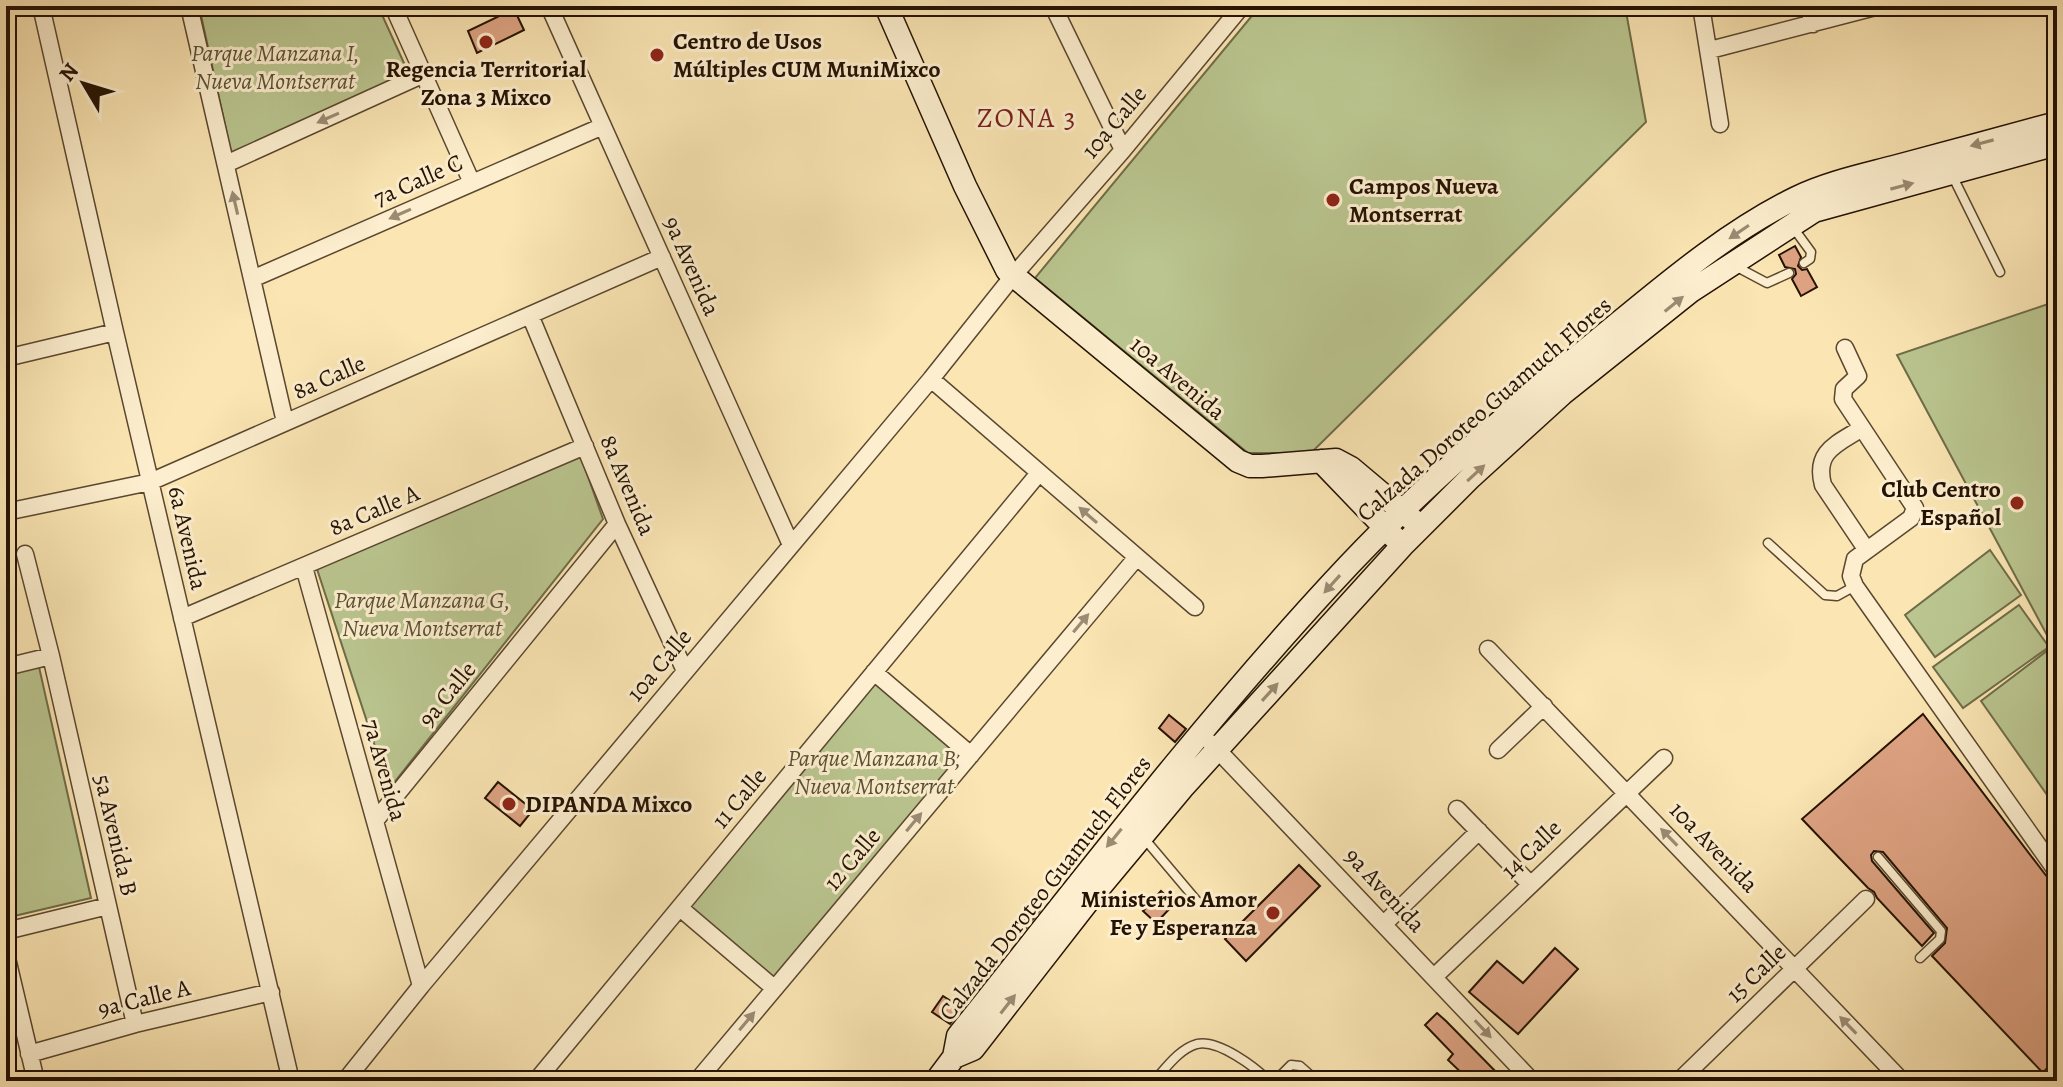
<svg xmlns="http://www.w3.org/2000/svg" width="2063" height="1087" viewBox="0 0 2063 1087" font-family="Alegreya,serif">
<rect width="100%" height="100%" fill="#fae5b3"/>
<filter id="stains"><feTurbulence type="fractalNoise" baseFrequency=".0025" numOctaves="4"/><feColorMatrix values="0 0 0 0 .2 0 0 0 0 .09 0 0 0 0 .02 0 0 0 .5 -.17"/></filter>
<radialGradient id="worn" r=".72"><stop offset=".6" stop-color="#630" stop-opacity="0"/><stop offset="1" stop-color="#630" stop-opacity=".3"/></radialGradient>
<path fill="#bac58f" stroke="#6f6c49" stroke-width="2" d="M199 6H378L409 74 231 153Z
M1260 6H1625L1646 122 1311 453H1248L1035 278Z
M2057 301V652H2056L1897 355Z
M579 451 603 519 389 789 317 569Z
M1990 550 2021 595 1935 657 1905 615Z
M2019 605 2049 647 1963 708 1933 667Z
M2047 651 2057 665V809L1981 701Z
M39 667 91 898 10 917 6 898V674Z
M875 679 964 755 774 980 687 907Z"/>
<path fill="#dea383" stroke="#241203" stroke-width="2" d="M514 9 524 30 477 53 468 31Z
M1795 246 1801 257 1798 266 1802 270 1807 269 1817 287 1801 296 1792 279 1796 274 1795 269 1785 267 1779 255Z
M1923 714 2057 890V1056L2043 1073 1932 956 1945 943 1947 928 1883 852 1874 851 1871 855 1872 861 1934 933 1922 946 1877 898 1874 892 1868 888 1802 819Z
M1169 715 1186 729 1175 742 1159 728Z
M498 782 533 810 520 826 485 798Z
M1299 865 1320 886 1246 961 1225 939Z
M1161 891 1174 904 1156 923 1143 911Z
M1036 906 1040 910 1025 929 1020 925Z
M1555 948 1578 969 1518 1034 1469 992 1497 961 1523 983Z
M943 996 962 1008 950 1024 932 1012Z
M1437 1013 1446 1021 1505 1081H1470L1448 1060 1453 1054 1425 1025Z"/>
<g fill="none" stroke-linecap="round" stroke-linejoin="round">
<g stroke="#5a472f" stroke-width="11">
<path id="lane" d="M1953 177 2000 272
M1792 226 1811 252 1810 259 1804 263
M1735 266 1767 283 1789 273
M1768 543 1825 595 1837 596 1855 586
M1143 837 1197 901
M1878 857 1941 931 1940 939 1920 958
M1154 1081C1166 1068 1179 1049 1197 1044 1218 1039 1255 1067 1269 1081
M1275 1081 1291 1065 1300 1066 1317 1081"/>
</g>
<g stroke="#5a472f" stroke-width="19">
<path id="street" d="M41 6 115 332 291 1081
M189 6 285 422
M393 6 472 183
M549 6 791 545
M1053 6 1123 150
M1701 6 1720 124
M1808 6 1813 24
M1710 50 1879 6
M226 164 424 74
M1020 268 1123 150 1242 6
M252 279 603 126
M530 315 617 524 685 671
M1845 348 1858 376 1844 389 1843 399 1915 508 1911 518 1855 559 1851 576 1855 586 2057 872
M6 358 115 332
M931 379 1195 607
M1862 428C1837 444 1814 451 1823 485L1866 549
M6 512 150 482 662 257
M25 554 51 656 135 1024
M304 567 421 986
M182 618 585 446
M1488 649 1902 1081
M6 667 51 656
M874 672 971 755
M1211 743 1532 1081
M1498 750 1544 706
M1457 809 1530 884
M375 821 617 524
M680 908 774 988
M1384 924 1479 831
M6 931 108 906
M6 954 36 1081
M1434 977 1664 758
M29 1054 135 1024 271 992
M345 1081 421 986 931 379 1009 281
M536 1081 1039 473
M697 1081 1137 557
M1679 1081 1866 899"/>
</g>
<g stroke="#241203" stroke-width="25">
<path id="secondary" d="M886 6 965 186 1007 270
M1020 281 1238 461 1250 466H1262L1336 460 1351 468 1414 521
M1321 461 1394 537
M954 1057 973 1049 1089 900 1184 786 1402 546 1471 477 1562 394 1691 291 1814 211 2057 144
M936 1081 954 1057 958 1036C1080 883 1199 727 1333 582 1412 496 1502 418 1593 344 1657 292 1721 235 1796 198 1827 183 1860 176 1894 167 1948 152 2003 138 2057 123"/>
</g>
<use href="#lane" stroke="#fceece" stroke-width="8"/>
<use href="#street" stroke="#fceece" stroke-width="16"/>
<use href="#secondary" stroke="#fceece" stroke-width="22"/>
</g>
<defs><path id="oneway-solid" d="M-6-.8H1V-3.2L6.5 0L1 3.2V.8H-6Z" transform="scale(2)"/></defs>
<g fill="#9b8b73">
<use href="#oneway-solid" transform="translate(328 118) rotate(156)"/>
<use href="#oneway-solid" transform="translate(1982 143) rotate(165)"/>
<use href="#oneway-solid" transform="translate(1902 186) rotate(-15)"/>
<use href="#oneway-solid" transform="translate(235 203) rotate(-103)"/>
<use href="#oneway-solid" transform="translate(400 214) rotate(156)"/>
<use href="#oneway-solid" transform="translate(1739 232) rotate(146)"/>
<use href="#oneway-solid" transform="translate(1674 304) rotate(-39)"/>
<use href="#oneway-solid" transform="translate(1476 473) rotate(-43)"/>
<use href="#oneway-solid" transform="translate(1088 515) rotate(-139)"/>
<use href="#oneway-solid" transform="translate(1332 584) rotate(132)"/>
<use href="#oneway-solid" transform="translate(1081 623) rotate(-50)"/>
<use href="#oneway-solid" transform="translate(1270 692) rotate(-48)"/>
<use href="#oneway-solid" transform="translate(914 822) rotate(-50)"/>
<use href="#oneway-solid" transform="translate(1669 837) rotate(-134)"/>
<use href="#oneway-solid" transform="translate(1114 838) rotate(129)"/>
<use href="#oneway-solid" transform="translate(1008 1004) rotate(-52)"/>
<use href="#oneway-solid" transform="translate(747 1021) rotate(-50)"/>
<use href="#oneway-solid" transform="translate(1848 1025) rotate(-134)"/>
<use href="#oneway-solid" transform="translate(1483 1029) rotate(47)"/>
</g>
<g fill="#8f2418" stroke="#fceece" stroke-width="3">
<circle cx="486" cy="42" r="8"/>
<circle cx="657" cy="55" r="8"/>
<circle cx="1333" cy="200" r="8"/>
<circle cx="2017" cy="503" r="8"/>
<circle cx="509" cy="804" r="8"/>
<circle cx="1273" cy="913" r="8"/>
</g>
<g text-anchor="middle" dominant-baseline="central" stroke-width="6" stroke-linejoin="round" paint-order="stroke">
<g font-size="24" font-weight="bold" fill="#241203" stroke="#fceece" text-anchor="start">
<text x="673" y="41">Centro de Usos<tspan x="673" dy="28">Múltiples CUM MuniMixco</tspan></text>
<text x="486" y="69" text-anchor="middle">Regencia Territorial<tspan x="486" dy="28">Zona 3 Mixco</tspan></text>
<text x="1349" y="186">Campos Nueva<tspan x="1349" dy="28">Montserrat</tspan></text>
<text x="2001" y="489" text-anchor="end">Club Centro<tspan x="2001" dy="28">Español</tspan></text>
<text x="525" y="804">DIPANDA Mixco</text>
<text x="1257" y="899" text-anchor="end">Ministerios Amor<tspan x="1257" dy="28">Fe y Esperanza</tspan></text>
</g>
<g font-size="24" font-style="italic" fill="#585134" stroke="#fceece">
<text x="275" y="53">Parque Manzana I,<tspan x="275" dy="28">Nueva Montserrat</tspan></text>
<text x="422" y="600">Parque Manzana G,<tspan x="422" dy="28">Nueva Montserrat</tspan></text>
<text x="874" y="758">Parque Manzana B,<tspan x="874" dy="28">Nueva Montserrat</tspan></text>
</g>
<g font-size="24" fill="#241203" stroke="#fceece">
<text transform="translate(1114 122) rotate(-50)">10a Calle</text>
<text transform="translate(418 180) rotate(-24)">7a Calle C</text>
<text transform="translate(692 266) rotate(66)">9a Avenida</text>
<text transform="translate(329 377) rotate(-24)">8a Calle</text>
<text transform="translate(1178 378) rotate(40)">10a Avenida</text>
<text transform="translate(1484 409) rotate(-41)">Calzada Doroteo Guamuch Flores</text>
<text transform="translate(628 485) rotate(67)">8a Avenida</text>
<text transform="translate(374 510) rotate(-23)">8a Calle A</text>
<text transform="translate(188 538) rotate(77)">6a Avenida</text>
<text transform="translate(659 665) rotate(-50)">10a Calle</text>
<text transform="translate(447 694) rotate(-51)">9a Calle</text>
<text transform="translate(385 770) rotate(74)">7a Avenida</text>
<text transform="translate(739 798) rotate(-50)">11 Calle</text>
<text transform="translate(116 835) rotate(77)">5a Avenida B</text>
<text transform="translate(1714 847) rotate(46)">10a Avenida</text>
<text transform="translate(1531 849) rotate(-44)">14 Calle</text>
<text transform="translate(852 859) rotate(-50)">12 Calle</text>
<text transform="translate(1045 888) rotate(-52)">Calzada Doroteo Guamuch Flores</text>
<text transform="translate(1385 890) rotate(47)">9a Avenida</text>
<text transform="translate(1756 973) rotate(-44)">15 Calle</text>
<text transform="translate(144 998) rotate(-14)">9a Calle A</text>
</g>
<g font-size="28" letter-spacing="2" fill="#7a1f14" stroke="#fceece">
<text x="1027" y="118">ZONA 3</text>
</g>
</g>
<rect width="2063" height="1087" fill="none" stroke="#fae5b3" stroke-width="32"/>
<rect x="8" y="8" width="2047" height="1071" fill="none" stroke="#241203" stroke-width="4"/>
<rect x="16" y="16" width="2031" height="1055" fill="none" stroke="#241203" stroke-width="2"/>
<g transform="translate(84 84) rotate(308)" stroke="#fceece" stroke-width="6" paint-order="stroke">
<path d="M0-6L14 30L0 20L-14 30Z" fill="#241203"/>
<text y="-12" font-size="22" font-weight="bold" text-anchor="middle" fill="#241203">N</text>
</g>
<rect width="100%" height="100%" filter="url(#stains)"/>
<rect width="100%" height="100%" fill="url(#worn)"/>
</svg>
